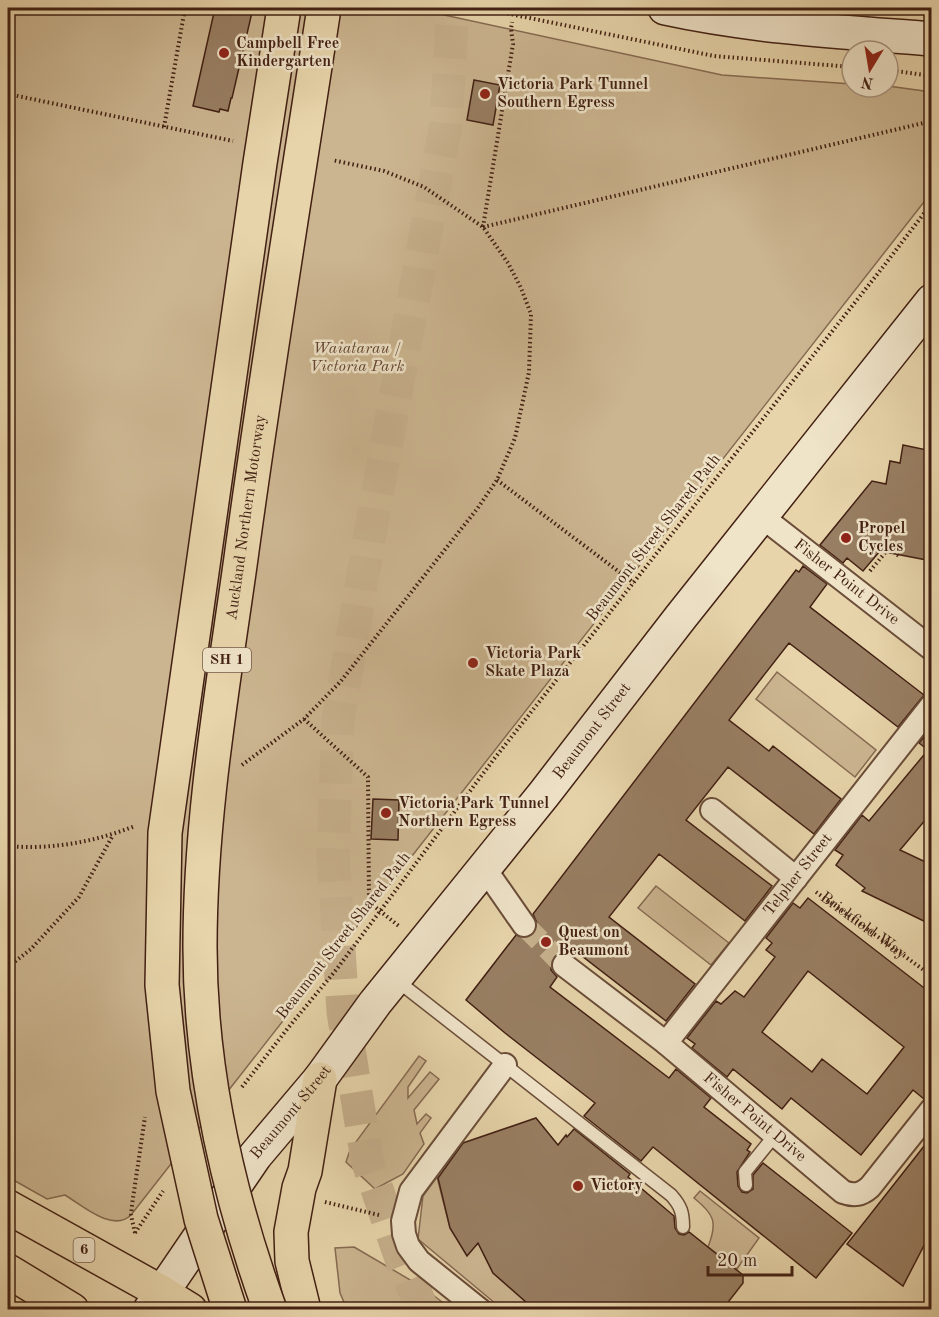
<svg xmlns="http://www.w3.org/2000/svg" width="939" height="1317" viewBox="0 0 939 1317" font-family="'Old Standard TT',serif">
<rect width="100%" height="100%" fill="#e7d4aa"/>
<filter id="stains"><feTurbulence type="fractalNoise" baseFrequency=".00333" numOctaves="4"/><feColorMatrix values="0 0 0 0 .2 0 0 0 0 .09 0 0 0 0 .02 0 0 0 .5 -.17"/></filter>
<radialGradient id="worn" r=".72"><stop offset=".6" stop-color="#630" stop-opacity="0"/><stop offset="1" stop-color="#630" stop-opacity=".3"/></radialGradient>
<path fill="#cbb590" stroke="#866a52" stroke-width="1.5" d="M8 8H412L722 75 852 84V87L888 86 931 92V193L131 1215C113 1233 82 1205 65 1195L47 1199 8 1177Z
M777 672 876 750 855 777 756 699Z
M656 886 729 943 711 965 638 908Z
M419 1056 426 1061 408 1087V1098L430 1072 439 1079 414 1110 417 1124 426 1114 431 1118 420 1133 424 1144 403 1174 375 1189 346 1162 350 1150Z
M437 1177 450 1228 467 1255 478 1243 493 1273 535 1309H502L418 1239 423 1196Z
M700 1191 759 1238 737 1269 708 1247C718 1222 714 1214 694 1198Z
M354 1247 424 1288 451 1309H347L340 1293 335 1248Z"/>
<path fill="#987e62" stroke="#422013" stroke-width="1.5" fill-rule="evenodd" d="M215 8H253L232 98H231L228 111 220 109 219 112 193 106Z
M474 80 500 85 493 125 467 120Z
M903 445 932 451V561L880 551 863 571 847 558 843 563 820 545 872 481 886 484 890 461 900 463Z
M803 566 827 584 810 607 924 695 898 727 789 643 729 720 769 751 773 746 841 799 814 834 728 767 686 820 772 886 745 921 659 854 609 917 695 984 666 1021 574 950 572 954 559 952 553 957 551 963V970L557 977 550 987 669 1078 676 1069 711 1098 704 1107 751 1144 747 1150 750 1152 737 1172 738 1186 742 1192 747 1193 753 1189V1175L763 1163 852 1233 816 1278 653 1147 641 1161 584 1116 595 1103 505 1033 466 1000 516 935 526 938 532 936 536 931 537 923 533 914 796 570 799 572Z
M932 727V812L900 850 932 865V925L862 891 865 888 836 865 843 855 835 850 862 815 869 821 928 750 919 743Z
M373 799 399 800 398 840 371 839Z
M808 898 932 994V1096L924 1099 913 1090 861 1155 791 1098 782 1109 733 1069 727 1077 692 1048 695 1044 687 1038 716 1001 721 1004 735 991 744 997 775 957 766 950 772 943 766 938 793 903 800 908ZM808 971 904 1047 867 1094 822 1059 812 1072 762 1032Z
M536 1118 558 1145 566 1135 567 1137 574 1129 630 1174 628 1177 674 1216 675 1228 679 1234 684 1235 689 1232 743 1275V1283L722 1310H535L493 1273 478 1243 467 1256 450 1228 438 1178 463 1143Z
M932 1136V1230L903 1286 847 1244Z"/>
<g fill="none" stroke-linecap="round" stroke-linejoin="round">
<path stroke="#c6b08c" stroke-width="22" stroke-dasharray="22 11" stroke-linecap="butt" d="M524 925 564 965"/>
<path stroke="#c6b08c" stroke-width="33" stroke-dasharray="33 16" stroke-linecap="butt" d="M423 1310 401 1259 367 1160 343 1012 333 854 338 720 375 506 446 124 453 8"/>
<g stroke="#6b4d39" stroke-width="15">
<path id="lane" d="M395 979 671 1195C681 1206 683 1213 683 1227
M746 1185 745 1172 775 1135"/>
</g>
<g stroke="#6b4d39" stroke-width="26">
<g id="street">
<path id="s2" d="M761 516 932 649"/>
<path d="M712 810 796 878"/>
<path d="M485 869 524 925"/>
<path id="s3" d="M564 965 666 1043 843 1192C854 1196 861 1195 870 1187L932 1109"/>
<path id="s4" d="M666 1043 932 705"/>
<path d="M480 1310 419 1261 408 1246 404 1234 403 1221 411 1191 505 1065"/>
</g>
</g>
<g stroke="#422013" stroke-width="36">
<g id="secondary">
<path d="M665 8C752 27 843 32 932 39"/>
<path id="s5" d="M150 1310 255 1156 320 1079 375 1003 544 794 680 618 932 301"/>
</g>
</g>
<g stroke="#422013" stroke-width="36">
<path id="primary" d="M8 1207 161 1292
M8 1271 72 1310"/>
</g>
<g stroke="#422013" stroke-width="36">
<path id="highway" d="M161 1292 190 1310
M304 1310 292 1261 291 1232 299 1188 305 1171 320 1079"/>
</g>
<g stroke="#422013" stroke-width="4" stroke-dasharray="1.5 3" stroke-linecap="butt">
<path d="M481 8 714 56 852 67"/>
<path d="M888 70 932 76"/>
<path d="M8 94 233 141"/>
<path d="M164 127 185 8"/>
<path d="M483 227 932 121"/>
<path d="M483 227 513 44 511 29 512 22"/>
<path d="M497 480 634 583"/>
<path d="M870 571 889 548 900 557"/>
<path d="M304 719 368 777 369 902 400 927"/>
<path d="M242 765 304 719 341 681 477 509 497 480 515 438 529 372 531 314 521 288 508 263 483 227 424 187 384 171 332 160"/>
<path d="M8 846C51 850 94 842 135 826"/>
<path id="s1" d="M816 892 932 976"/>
<path d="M8 967 31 949 79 897 113 835"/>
<path d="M242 1087 288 1028 336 970 494 759 883 267 932 203"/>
<path d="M325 1202 379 1215"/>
<path d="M135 1233 163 1191"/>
<path d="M135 1233 131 1215 132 1205 145 1117"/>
</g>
<use href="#lane" stroke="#efe3c8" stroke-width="12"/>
<use href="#street" stroke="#efe3c8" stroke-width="22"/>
<use href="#secondary" stroke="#efe3c8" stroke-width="33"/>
<use href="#primary" stroke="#e7d4aa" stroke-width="33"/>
<use href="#highway" stroke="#e7d4aa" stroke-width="33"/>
<g stroke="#422013" stroke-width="36" stroke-linecap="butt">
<g id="highway-bridge">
<path d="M230 1310 201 1219 173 1091 162 985 165 833 260 163 284 8"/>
<path id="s6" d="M270 1310C228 1194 200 1071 200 947 200 816 223 687 241 558 266 374 296 191 324 8"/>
</g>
</g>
<use href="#highway-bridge" stroke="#e7d4aa" stroke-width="33"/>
</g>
<g fill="#8f2418" stroke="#efe3c8" stroke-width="2">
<circle cx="224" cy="53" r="6"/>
<circle cx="485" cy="94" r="6"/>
<circle cx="846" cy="538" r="6"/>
<circle cx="473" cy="663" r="6"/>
<circle cx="386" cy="813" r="6"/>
<circle cx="546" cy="942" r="6"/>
<circle cx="578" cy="1186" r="6"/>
</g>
<g text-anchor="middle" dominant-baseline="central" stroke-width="5" stroke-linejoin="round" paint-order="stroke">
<g fill="#efe3c8" stroke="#765a49" stroke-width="1.5">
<rect x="203" y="648" width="48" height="24" rx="4.5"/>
<rect x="73.5" y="1238" width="21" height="24" rx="4.5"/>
</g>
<g font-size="15" font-weight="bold" fill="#422013">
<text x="227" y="660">SH 1</text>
<text x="84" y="1250">6</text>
</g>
<g font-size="16" font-weight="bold" fill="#422013" stroke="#efe3c8" text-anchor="start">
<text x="236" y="44">Campbell Free<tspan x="236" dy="18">Kindergarten</tspan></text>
<text x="497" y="85">Victoria Park Tunnel<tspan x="497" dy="18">Southern Egress</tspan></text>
<text x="858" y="529">Propel<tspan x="858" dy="18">Cycles</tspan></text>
<text x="485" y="654">Victoria Park<tspan x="485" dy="18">Skate Plaza</tspan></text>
<text x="398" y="804">Victoria Park Tunnel<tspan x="398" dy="18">Northern Egress</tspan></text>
<text x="558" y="933">Quest on<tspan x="558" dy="18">Beaumont</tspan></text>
<text x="590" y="1186">Victory</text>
</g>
<g font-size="16" font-style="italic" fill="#644532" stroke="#efe3c8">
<text x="357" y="349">Waiatarau /<tspan x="357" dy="18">Victoria Park</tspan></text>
</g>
<g font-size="16" fill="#422013" stroke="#efe3c8">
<text stroke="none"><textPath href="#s6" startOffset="804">Auckland Northern Motorway</textPath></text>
<text transform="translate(654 538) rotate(-52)">Beaumont Street Shared Path</text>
<text stroke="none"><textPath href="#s2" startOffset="108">Fisher Point Drive</textPath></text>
<text stroke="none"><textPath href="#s5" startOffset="729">Beaumont Street</textPath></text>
<text stroke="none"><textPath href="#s4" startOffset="214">Telpher Street</textPath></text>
<text stroke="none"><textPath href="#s1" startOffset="58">Brickfield Way</textPath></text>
<text transform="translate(344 936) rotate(-52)">Beaumont Street Shared Path</text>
<text stroke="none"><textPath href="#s5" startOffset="243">Beaumont Street</textPath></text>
<text stroke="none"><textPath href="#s3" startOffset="244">Fisher Point Drive</textPath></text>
</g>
</g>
<rect width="939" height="1317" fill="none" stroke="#e7d4aa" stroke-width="30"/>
<rect x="9" y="9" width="921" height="1299" fill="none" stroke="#422013" stroke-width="3"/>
<rect x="15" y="15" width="909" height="1287" fill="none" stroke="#422013" stroke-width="1.5"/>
<g transform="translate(870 69) rotate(191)"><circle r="28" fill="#efe3c8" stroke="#aa9580" stroke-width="1.5"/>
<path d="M0-4.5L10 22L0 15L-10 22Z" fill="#8f2418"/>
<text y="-9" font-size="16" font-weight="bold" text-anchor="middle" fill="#422013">N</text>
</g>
<path d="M708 1266v9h84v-9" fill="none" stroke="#422013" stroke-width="3"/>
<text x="717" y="1266" font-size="18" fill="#422013" stroke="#efe3c8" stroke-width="4.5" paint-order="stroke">20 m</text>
<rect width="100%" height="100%" filter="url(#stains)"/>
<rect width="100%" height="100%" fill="url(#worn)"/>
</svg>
